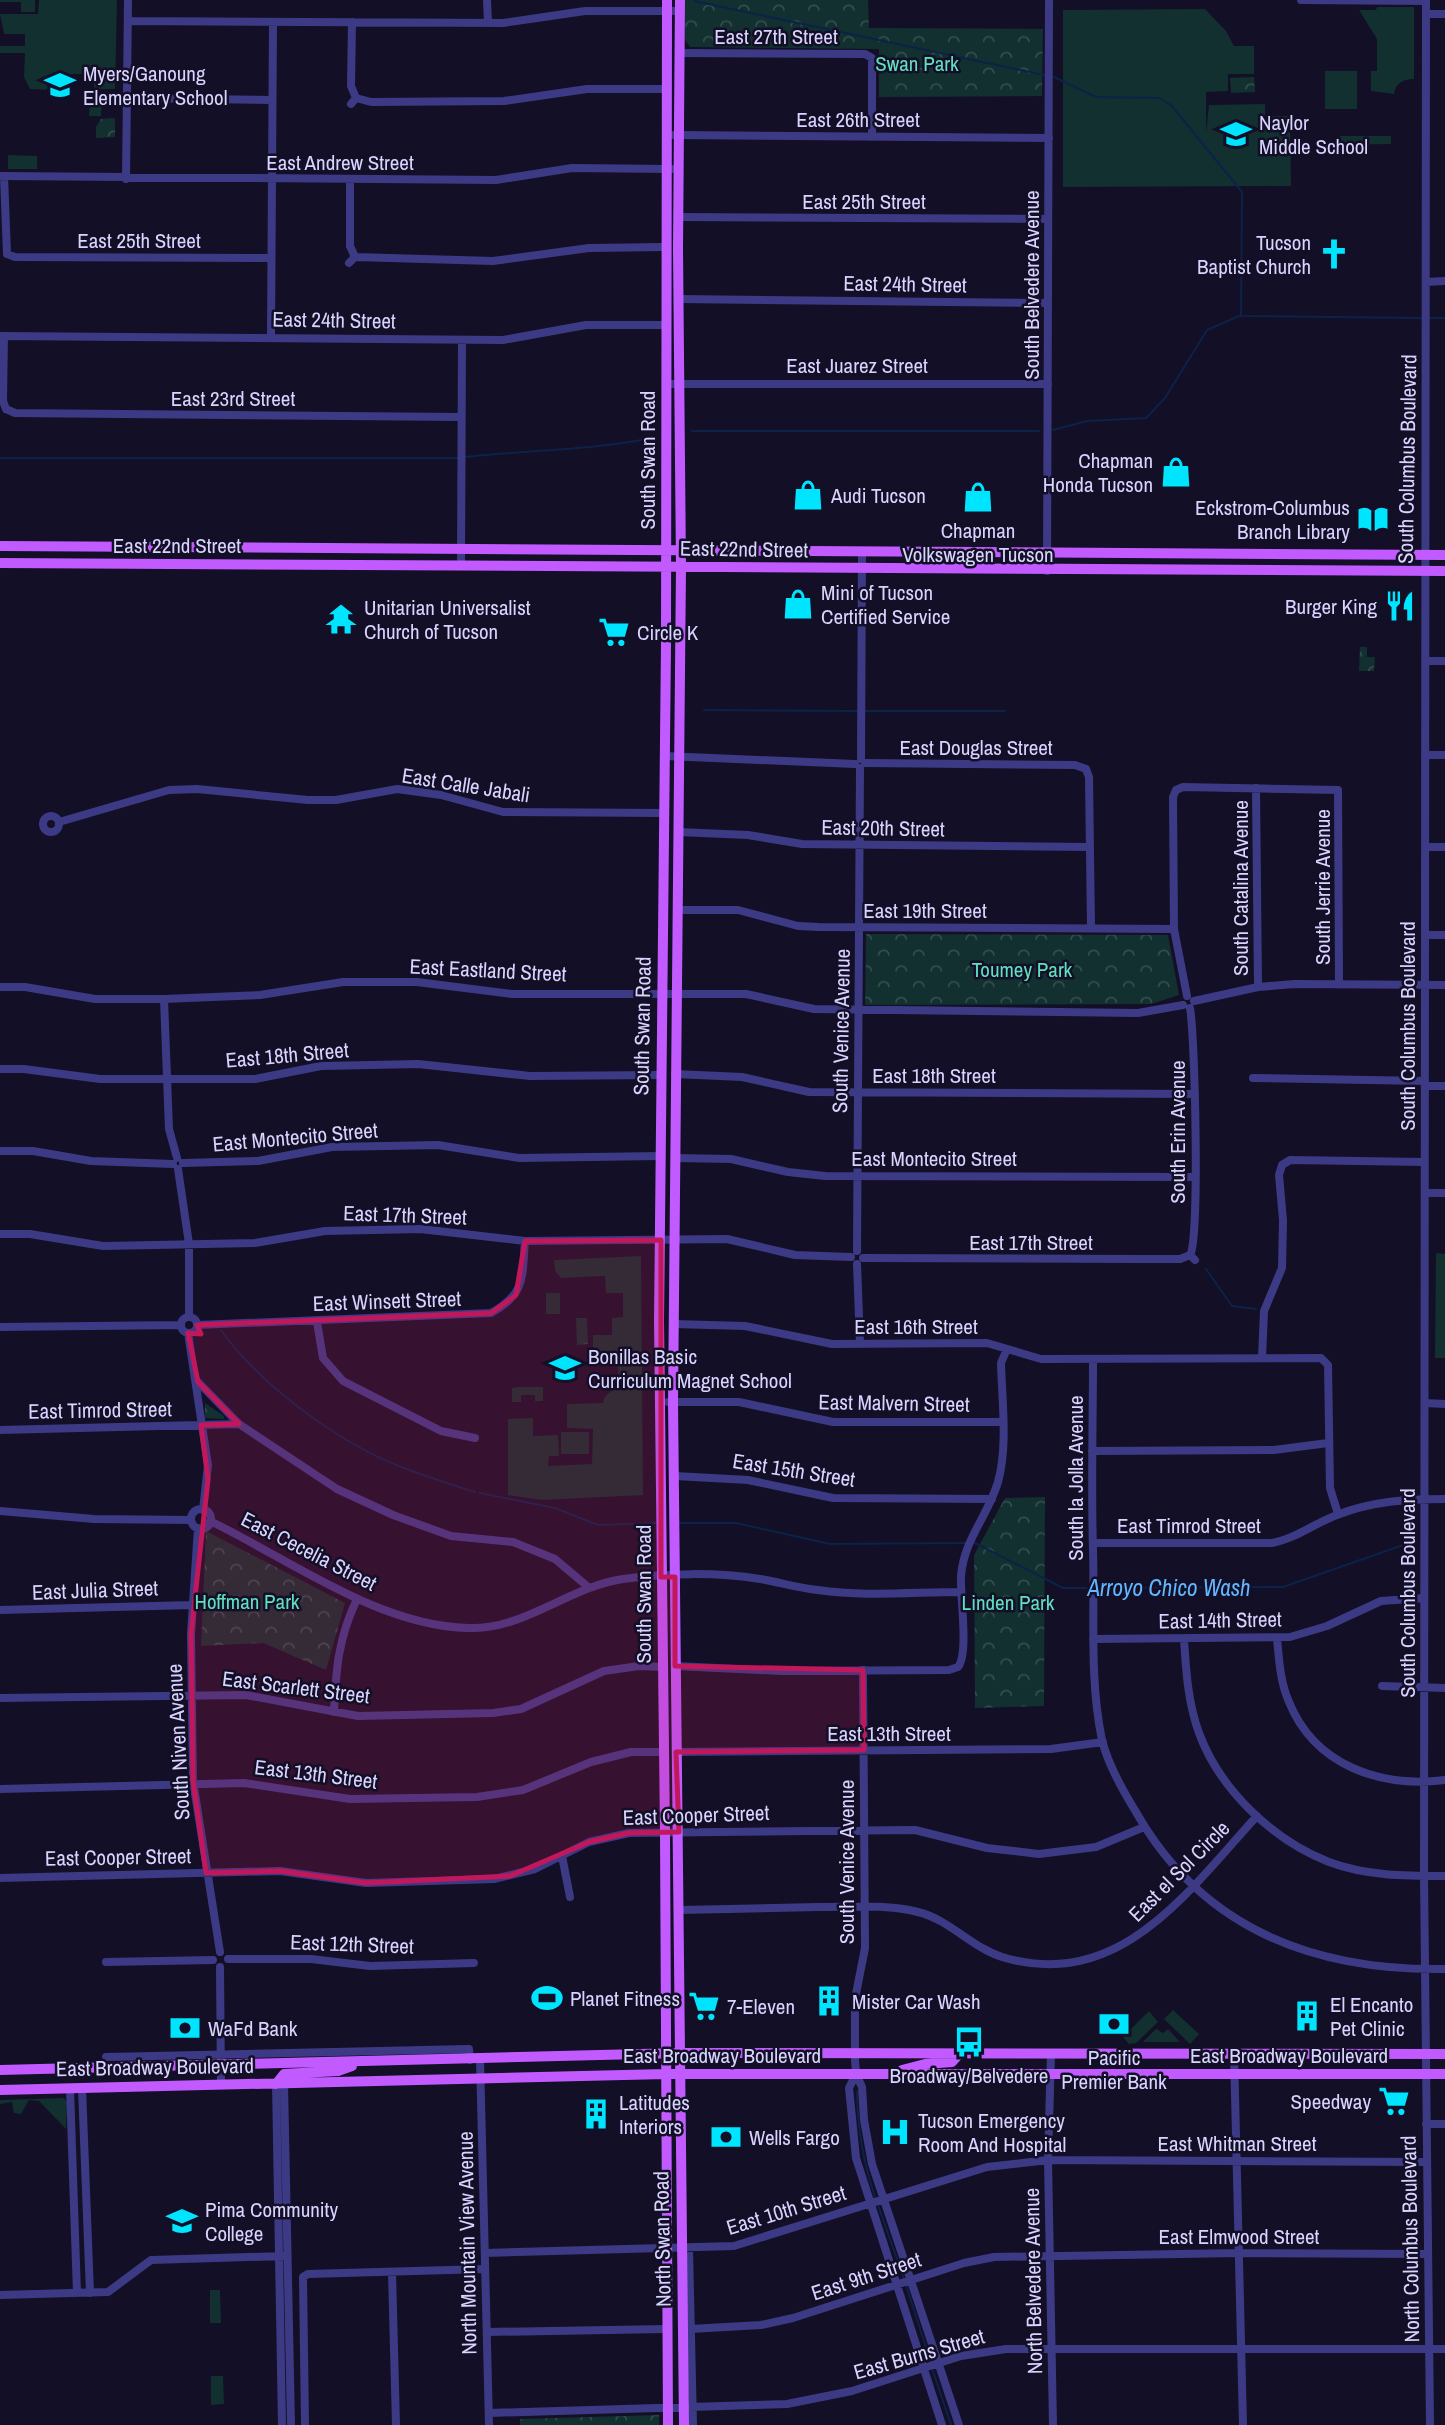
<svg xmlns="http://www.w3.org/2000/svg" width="1445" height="2425" viewBox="0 0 1445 2425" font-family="'Archivo Narrow',sans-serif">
<defs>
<pattern id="park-crowns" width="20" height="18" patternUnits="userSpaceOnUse" patternTransform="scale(1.75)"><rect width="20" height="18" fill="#12302f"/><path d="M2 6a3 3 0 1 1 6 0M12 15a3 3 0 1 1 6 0" fill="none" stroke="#344d4e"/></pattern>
</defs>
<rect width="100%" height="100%" fill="#130f26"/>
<path fill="#12302f" d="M0 0H35V12H21V2H0Z
M39 0H117L115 89H94V74H71V89H67V78H53V90L30 89 24 77 25 53H0V46H25V34H4L0 14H38Z
M1377 7H1414V79C1404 79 1395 83 1394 94L1371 91V71H1377V39L1359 10H1376Z
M1205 9 1226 31 1234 46H1254V74H1228V91L1206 92V133L1209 105 1265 104V133L1266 116H1290L1291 186 1063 187V10Z
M1325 71H1357V109H1325Z
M90 94H102L101 116H89Z
M1340 136H1391V144L1341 145Z
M8 155 37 156V169H8Z
M1436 1253 1445 1254V1358H1435Z
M641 1256 643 1495 542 1500 508 1495V1419L533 1418V1436L558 1435 559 1456H549L548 1466 592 1464 593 1429 567 1428V1404L603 1403 604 1398 619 1383 617 1351 593 1352V1335H612V1318L623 1317V1293H606L605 1276 561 1278 555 1271 554 1260Z
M546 1293H560V1314H546Z
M517 1387H543V1401H535V1395H521V1402H512V1388Z
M561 1432H589V1454H561Z
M1173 2010 1199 2034 1190 2044 1164 2019Z
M1149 2011 1158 2022 1136 2043 1129 2044 1123 2037Z
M1156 2029 1163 2033 1168 2029 1180 2042H1143Z
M64 2098 67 2102 66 2129 39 2101 29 2100 21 2114 14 2113 12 2102 0 2104V2100Z
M210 2290H220L221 2323H210Z
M211 2376H223L224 2404 211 2405Z"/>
<path fill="url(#park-crowns)" d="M685 0H868L869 28 1043 29 1042 96 879 97V49L690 47 685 40Z
M1254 77 1255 92 1231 93 1230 78Z
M115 118V137L96 138V127L101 119Z
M1360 647H1367V657H1375L1374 671H1359Z
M866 934 1168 935 1179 995 1151 1004 865 1005Z
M576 1318H587L588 1344 577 1345Z
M205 1403 224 1416V1419L205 1418Z
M1045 1497 1044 1706 975 1708 974 1555 1005 1498Z
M206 1531 345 1603 326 1670 263 1643 201 1646Z
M659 2415V2425H520V2419Z"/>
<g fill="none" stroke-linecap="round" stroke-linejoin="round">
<path stroke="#0c2248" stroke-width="2" d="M694 1 1044 75
M1054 77 1096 97 1159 98 1171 105 1242 192 1241 316 1423 318
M1428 318H1445
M1053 430 1087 421 1146 418 1165 398 1207 330 1239 316
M692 431H1039
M466 457C529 450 591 450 653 438
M0 458H457
M704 710 857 711
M863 711H1005
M1206 1269 1232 1306 1256 1309
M221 1330C259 1384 338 1442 399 1466 424 1476 450 1484 475 1492
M480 1493 555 1508 598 1525 656 1523
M679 1523H736L830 1544 966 1543
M975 1543 1063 1588H1091
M1096 1588 1283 1587 1406 1544
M857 2092C857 2129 863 2161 875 2197
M878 2205 904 2279
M906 2285 931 2363
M932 2368 951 2425"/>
<path stroke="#3d3a85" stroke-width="8" d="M487 0 488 23
M1301 0 1426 1
M1426 0 1424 1876 1430 2425
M1426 14H1445
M128 21 503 23 585 11H680
M680 53 865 54 872 58V137
M127 98 272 100
M356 98 371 102 504 101 587 89H667
M351 104 356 98 351 86 352 22
M674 135 1049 138
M0 176 496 180 572 168 672 169
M4 176 7 254
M126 179 128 0
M679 217 1048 219
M7 254 15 257 271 258
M355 257 493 261 589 248 665 247
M349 263 355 257 350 246V179
M1426 282 1445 281
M678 299 1048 303
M0 336 503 340 586 325H666
M4 336 3 401 6 409
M271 336 273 22
M666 384H1048
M6 409 15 413 461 417
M461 565 462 340
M1047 571 1049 0
M1426 661H1445
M1425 755H1445
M665 756 855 764
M861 759 862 552
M865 763 1075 765 1086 769
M1086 769 1089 777 1091 928
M1256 788 1258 987
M43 824a8 8 0 1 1 16 0a8 8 0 1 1-16 0Z
M59 822 169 790 197 789 308 800H336L397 789 441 795 503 812 665 813
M678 832 748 835 802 844 1089 847
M1425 847H1445
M678 910H738L798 926 819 927 1174 929
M1425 935H1445
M0 987H25L95 999H164L260 995 343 982H417L512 994H746L814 1009 1138 1013 1183 1005
M1187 996 1174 929 1173 797 1176 790 1183 787 1338 790 1339 985
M164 999 169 1129 177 1158
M1194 1001 1258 987 1295 984 1445 985
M0 1069H24L100 1079H255L321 1066 418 1064 530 1076 660 1075
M675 1074 742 1077 809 1092 1195 1094
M1253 1078 1425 1081
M1425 1086H1445
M0 1151H33L91 1161 173 1164
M675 1158 731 1159 788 1172 825 1176 1195 1177
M183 1163 258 1161 332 1147 438 1145 519 1158 661 1156
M178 1169 189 1244V1317
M1425 1193H1445
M0 1234H30L103 1246 255 1243 325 1231 420 1229 525 1241 727 1239 795 1255 851 1257
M857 1251 860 768
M1190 1255C1200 1240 1195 1035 1190 1008
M863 1258 1139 1259H1180L1190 1255 1195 1260
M857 1264 860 1344
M181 1325a8 8 0 1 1 16 0a8 8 0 1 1-16 0Z
M317 1322 323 1358 343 1381 441 1431 475 1438
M674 1324 745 1326 832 1344 987 1343 1041 1359 1321 1358 1328 1365 1330 1488 1338 1514
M197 1325 491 1313C526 1294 522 1277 525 1241
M0 1327 181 1325
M188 1333 208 1465 203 1510
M1262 1358 1264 1311 1282 1268 1283 1220 1279 1175 1282 1165 1290 1160 1424 1162
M1093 1359C1093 1422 1091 1486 1093 1550 1095 1613 1089 1678 1102 1740 1108 1765 1123 1791 1136 1812 1203 1930 1315 1971 1445 1969
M198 1382 239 1424
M668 1402H739L833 1422H1002
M1425 1403 1445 1404
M0 1430 239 1424 337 1489 393 1515 451 1536 513 1542 555 1559 587 1586
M1092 1451 1274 1450 1328 1443
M675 1476 748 1480 833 1498 992 1499
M191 1519a10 10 0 1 1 20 0a10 10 0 1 1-20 0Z
M0 1511 94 1519 191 1520
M210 1521C289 1559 378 1626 468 1628 525 1630 568 1587 623 1579 666 1573 717 1572 760 1579 779 1582 798 1588 818 1590 864 1597 914 1592 961 1592
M198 1528 191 1634 193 1781 220 1952
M1093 1543H1272C1295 1539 1315 1523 1337 1515 1372 1501 1408 1499 1445 1499
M0 1610 192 1605
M1277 1638C1279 1659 1280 1682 1289 1702 1315 1766 1381 1788 1445 1780
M1093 1639 1290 1637 1327 1626 1381 1601 1424 1598
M1184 1639C1186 1671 1188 1703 1199 1733 1220 1790 1273 1840 1329 1862 1366 1876 1406 1876 1445 1876
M675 1666 782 1671 949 1670 958 1667C969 1654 960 1596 961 1576 964 1539 988 1516 998 1482 1008 1446 1002 1401 1001 1363L1007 1349
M863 1670 865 1948 855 1999V2060L856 2074 862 2087 864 2120 872 2164 959 2425
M1382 1686 1445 1688
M0 1698 246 1695 358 1716 493 1713 521 1709 604 1671 639 1666 663 1667
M334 1712C336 1669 338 1639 357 1599
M676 1752 1051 1749 1103 1742
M0 1789 244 1783 350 1799 477 1797 523 1790 591 1762 631 1752H663
M562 1856 570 1897
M0 1878 280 1871 366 1883 494 1879 535 1869 589 1842 629 1833 915 1830 987 1848 1039 1854 1096 1847 1144 1827
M680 1910C726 1909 772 1908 818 1907 851 1907 886 1904 918 1912 950 1920 971 1947 1002 1957 1119 1993 1188 1891 1257 1816
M228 1959H311L370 1966 474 1963
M106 1962 213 1960
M220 1967 221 2085
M1051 2053 1048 2160 1053 2425
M1234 2053 1243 2425
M106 2057 469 2049 470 2060
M480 2059 489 2425
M856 2074 849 2088 856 2158 942 2425
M284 2083 291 2425
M276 2084 282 2425
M82 2088 90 2293
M70 2089 77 2293
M1426 2124H1445
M689 2249 693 2425
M485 2253 734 2246 987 2167 1048 2160 1426 2162
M392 2272 396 2425
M0 2295 108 2292 151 2260 283 2256
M690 2329 761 2325 793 2318 964 2263 994 2257 1239 2253 1427 2254
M487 2332 666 2329
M489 2413 787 2404 852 2391 961 2356 1006 2349H1445
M305 2425 303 2277 308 2274 485 2269"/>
<path stroke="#c25bff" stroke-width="10" d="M667 0 666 644 659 1321 665 1832 668 2425
M680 0 678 249 681 567 673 1402 684 2425
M0 546 1445 555
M0 563 1445 571
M0 2070 681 2053 1445 2054
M902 2070 925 2064 952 2062 960 2053
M276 2084 284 2074 338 2071 352 2066
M0 2090 666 2074H1445"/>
</g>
<path fill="#c2185b" fill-opacity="0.2" stroke="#c2185b" stroke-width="5" stroke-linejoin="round" d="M661 1240V1577H675V1666L863 1670 864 1750 676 1752 679 1832 629 1833 589 1842 510 1876 366 1883 280 1871 206 1873 193 1781 191 1634 208 1479 201 1425 239 1424 198 1382 188 1333 201 1334 197 1325 491 1313 516 1295 525 1241Z"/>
<defs>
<g id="school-bare" transform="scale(2.415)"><path d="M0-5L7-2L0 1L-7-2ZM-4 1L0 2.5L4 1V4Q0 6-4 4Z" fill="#00e5ff" stroke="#130f26" stroke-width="2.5" paint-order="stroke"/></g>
<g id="church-bare" transform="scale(2.415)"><path d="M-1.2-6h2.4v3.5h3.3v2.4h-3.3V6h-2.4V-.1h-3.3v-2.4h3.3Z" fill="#00e5ff" stroke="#130f26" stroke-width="2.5" paint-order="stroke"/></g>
<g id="shop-bare" transform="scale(2.415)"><path d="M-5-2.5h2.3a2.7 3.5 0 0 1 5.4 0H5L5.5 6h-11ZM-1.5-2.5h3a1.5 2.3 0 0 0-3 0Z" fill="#00e5ff" stroke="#130f26" stroke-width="2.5" paint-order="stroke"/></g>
<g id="library-bare" transform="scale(2.415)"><path d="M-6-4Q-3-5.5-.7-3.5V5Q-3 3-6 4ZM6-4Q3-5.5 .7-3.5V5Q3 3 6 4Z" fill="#00e5ff" stroke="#130f26" stroke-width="2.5" paint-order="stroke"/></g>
<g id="restaurant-bare" transform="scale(2.415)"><path d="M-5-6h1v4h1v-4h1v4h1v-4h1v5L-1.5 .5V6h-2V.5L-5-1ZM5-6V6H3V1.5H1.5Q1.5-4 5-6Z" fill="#00e5ff" stroke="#130f26" stroke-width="2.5" paint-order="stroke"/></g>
<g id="temple-bare" transform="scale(2.415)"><path d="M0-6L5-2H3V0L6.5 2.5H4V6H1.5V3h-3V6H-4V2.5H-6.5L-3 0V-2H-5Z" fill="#00e5ff" stroke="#130f26" stroke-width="2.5" paint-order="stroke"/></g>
<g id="supermarket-bare" transform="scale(2.415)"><path d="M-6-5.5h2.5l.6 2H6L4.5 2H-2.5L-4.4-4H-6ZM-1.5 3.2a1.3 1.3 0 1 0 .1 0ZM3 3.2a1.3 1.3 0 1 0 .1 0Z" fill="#00e5ff" stroke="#130f26" stroke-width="2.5" paint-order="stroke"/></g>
<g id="stadium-bare" transform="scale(2.415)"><path d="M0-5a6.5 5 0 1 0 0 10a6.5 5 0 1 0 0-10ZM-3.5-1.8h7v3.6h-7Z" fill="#00e5ff" stroke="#130f26" stroke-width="2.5" paint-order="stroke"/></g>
<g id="building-bare" transform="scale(2.415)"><path d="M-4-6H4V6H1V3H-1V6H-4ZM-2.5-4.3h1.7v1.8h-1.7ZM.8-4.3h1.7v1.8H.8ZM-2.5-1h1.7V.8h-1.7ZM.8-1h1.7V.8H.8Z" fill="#00e5ff" stroke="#130f26" stroke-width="2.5" paint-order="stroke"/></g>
<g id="bank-bare" transform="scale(2.415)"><path d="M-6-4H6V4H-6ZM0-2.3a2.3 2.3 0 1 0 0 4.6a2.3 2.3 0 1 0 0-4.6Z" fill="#00e5ff" stroke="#130f26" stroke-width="2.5" paint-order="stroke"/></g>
<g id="bus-bare" transform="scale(2.415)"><path d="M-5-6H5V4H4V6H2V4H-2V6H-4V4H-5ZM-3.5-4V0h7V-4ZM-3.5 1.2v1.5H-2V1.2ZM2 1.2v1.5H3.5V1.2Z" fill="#00e5ff" stroke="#130f26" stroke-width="2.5" paint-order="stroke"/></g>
<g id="hospital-bare" transform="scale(2.415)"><path d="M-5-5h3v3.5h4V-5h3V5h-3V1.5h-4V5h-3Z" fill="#00e5ff" stroke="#130f26" stroke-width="2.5" paint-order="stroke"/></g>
<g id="university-bare" transform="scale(2.415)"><path d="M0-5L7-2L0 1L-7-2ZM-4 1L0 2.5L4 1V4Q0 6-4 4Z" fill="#00e5ff" stroke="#130f26" stroke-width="2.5" paint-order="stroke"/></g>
</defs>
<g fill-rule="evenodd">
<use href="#school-bare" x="60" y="85"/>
<use href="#school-bare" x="1236" y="134"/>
<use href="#church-bare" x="1334" y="254"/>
<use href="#shop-bare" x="1176" y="472"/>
<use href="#shop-bare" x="808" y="495"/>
<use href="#shop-bare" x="978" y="497"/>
<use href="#library-bare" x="1373" y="519"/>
<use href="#shop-bare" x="798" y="604"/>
<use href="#restaurant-bare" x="1400" y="606"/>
<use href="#temple-bare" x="341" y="619"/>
<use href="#supermarket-bare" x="614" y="632"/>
<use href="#school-bare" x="565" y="1368"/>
<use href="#stadium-bare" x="547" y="1998"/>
<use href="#building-bare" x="829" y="2001"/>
<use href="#supermarket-bare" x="704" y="2006"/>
<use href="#building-bare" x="1307" y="2016"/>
<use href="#bank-bare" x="1114" y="2024"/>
<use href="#bank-bare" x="185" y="2028"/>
<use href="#bus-bare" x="969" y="2042"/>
<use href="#supermarket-bare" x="1394" y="2101"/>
<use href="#building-bare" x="596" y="2114"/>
<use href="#hospital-bare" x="895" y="2132"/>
<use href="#bank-bare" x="726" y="2137"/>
<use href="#university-bare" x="182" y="2221"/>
</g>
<g text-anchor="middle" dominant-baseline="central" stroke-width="5" stroke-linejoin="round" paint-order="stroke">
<g font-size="21" fill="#d9d4ff" stroke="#130f26">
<text x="776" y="36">East 27th Street</text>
<text x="858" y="119">East 26th Street</text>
<text x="340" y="162">East Andrew Street</text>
<text x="864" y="201">East 25th Street</text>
<text x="139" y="240">East 25th Street</text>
<text transform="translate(905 284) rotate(1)">East 24th Street</text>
<text transform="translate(1031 285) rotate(-90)">South Belvedere Avenue</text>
<text transform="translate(334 320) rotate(1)">East 24th Street</text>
<text x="857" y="365">East Juarez Street</text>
<text x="233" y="398">East 23rd Street</text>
<text transform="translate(1407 459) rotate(-89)">South Columbus Boulevard</text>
<text transform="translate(647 460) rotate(-90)">South Swan Road</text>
<text x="177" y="545">East 22nd Street</text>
<text transform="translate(744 549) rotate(1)">East 22nd Street</text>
<text x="976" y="747">East Douglas Street</text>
<text transform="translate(466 785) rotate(9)">East Calle Jabali</text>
<text transform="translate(883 828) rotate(1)">East 20th Street</text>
<text transform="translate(1322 887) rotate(-90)">South Jerrie Avenue</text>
<text transform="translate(1240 888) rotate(-90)">South Catalina Avenue</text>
<text x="925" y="910">East 19th Street</text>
<text transform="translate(488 970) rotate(3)">East Eastland Street</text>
<text transform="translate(642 1026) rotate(-89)">South Swan Road</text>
<text transform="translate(1407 1026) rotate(-90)">South Columbus Boulevard</text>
<text transform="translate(841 1031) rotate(-89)">South Venice Avenue</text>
<text transform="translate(287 1055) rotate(-5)">East 18th Street</text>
<text x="934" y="1075">East 18th Street</text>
<text transform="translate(1177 1132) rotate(-90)">South Erin Avenue</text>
<text transform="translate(295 1137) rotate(-5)">East Montecito Street</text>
<text x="934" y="1158">East Montecito Street</text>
<text transform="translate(405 1215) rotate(2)">East 17th Street</text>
<text x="1031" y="1242">East 17th Street</text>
<text transform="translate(387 1301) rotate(-2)">East Winsett Street</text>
<text x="916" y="1326">East 16th Street</text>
<text transform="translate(894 1403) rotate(1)">East Malvern Street</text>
<text transform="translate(100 1410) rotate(-1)">East Timrod Street</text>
<text transform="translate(794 1470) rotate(9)">East 15th Street</text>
<text transform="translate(1075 1478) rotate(-90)">South la Jolla Avenue</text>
<text x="1189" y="1525">East Timrod Street</text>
<text transform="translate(309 1551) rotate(27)">East Cecelia Street</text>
<text transform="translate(95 1590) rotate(-2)">East Julia Street</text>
<text transform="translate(1407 1593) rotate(-90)">South Columbus Boulevard</text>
<text transform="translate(643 1594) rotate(-90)">South Swan Road</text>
<text transform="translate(1220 1620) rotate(-1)">East 14th Street</text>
<text transform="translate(296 1687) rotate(7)">East Scarlett Street</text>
<text x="889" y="1733">East 13th Street</text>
<text transform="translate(178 1742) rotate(-93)">South Niven Avenue</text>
<text transform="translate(316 1774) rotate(7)">East 13th Street</text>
<text transform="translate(696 1815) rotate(-2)">East Cooper Street</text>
<text transform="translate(118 1857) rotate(-1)">East Cooper Street</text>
<text transform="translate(846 1862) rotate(-90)">South Venice Avenue</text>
<text transform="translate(1179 1871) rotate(-45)">East el Sol Circle</text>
<text transform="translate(352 1944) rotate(2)">East 12th Street</text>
<text x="722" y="2055">East Broadway Boulevard</text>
<text x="1289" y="2055">East Broadway Boulevard</text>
<text transform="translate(155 2067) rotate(-1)">East Broadway Boulevard</text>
<text x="1237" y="2143">East Whitman Street</text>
<text transform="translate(786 2210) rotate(-17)">East 10th Street</text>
<text x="1239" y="2236">East Elmwood Street</text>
<text transform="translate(662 2239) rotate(-91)">North Swan Road</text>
<text transform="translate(1410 2239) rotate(-91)">North Columbus Boulevard</text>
<text transform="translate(467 2243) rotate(-91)">North Mountain View Avenue</text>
<text transform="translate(866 2276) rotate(-18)">East 9th Street</text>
<text transform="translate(1033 2281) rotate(-91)">North Belvedere Avenue</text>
<text transform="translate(919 2354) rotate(-16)">East Burns Street</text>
</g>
<g font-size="21" fill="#5fe0c0" stroke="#130f26">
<text x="917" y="63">Swan Park</text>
<text x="1022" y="969">Toumey Park</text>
<text x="247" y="1601">Hoffman Park</text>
<text x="1008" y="1602">Linden Park</text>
</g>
<g font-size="21" fill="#d9d4ff" stroke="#130f26" text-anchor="start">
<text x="83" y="73">Myers/Ganoung<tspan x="83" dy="24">Elementary School</tspan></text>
<text x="1259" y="122">Naylor<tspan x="1259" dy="24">Middle School</tspan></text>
<text x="1311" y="242" text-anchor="end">Tucson<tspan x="1311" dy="24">Baptist Church</tspan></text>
<text x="1153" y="460" text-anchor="end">Chapman<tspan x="1153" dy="24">Honda Tucson</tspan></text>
<text x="831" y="495">Audi Tucson</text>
<text x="1350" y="507" text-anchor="end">Eckstrom-Columbus<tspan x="1350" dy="24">Branch Library</tspan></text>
<text x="978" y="530" text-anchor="middle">Chapman<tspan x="978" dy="24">Volkswagen Tucson</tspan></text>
<text x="821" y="592">Mini of Tucson<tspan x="821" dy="24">Certified Service</tspan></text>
<text x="1377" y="606" text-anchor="end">Burger King</text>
<text x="364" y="607">Unitarian Universalist<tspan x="364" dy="24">Church of Tucson</tspan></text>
<text x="637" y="632">Circle K</text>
<text x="588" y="1356">Bonillas Basic<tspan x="588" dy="24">Curriculum Magnet School</tspan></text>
<text x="570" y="1998">Planet Fitness</text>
<text x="852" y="2001">Mister Car Wash</text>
<text x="1330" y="2004">El Encanto<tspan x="1330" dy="24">Pet Clinic</tspan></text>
<text x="727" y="2006">7-Eleven</text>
<text x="208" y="2028">WaFd Bank</text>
<text x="1114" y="2057" text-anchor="middle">Pacific<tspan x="1114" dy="24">Premier Bank</tspan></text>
<text x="969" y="2075" text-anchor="middle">Broadway/Belvedere</text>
<text x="1371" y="2101" text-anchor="end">Speedway</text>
<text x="619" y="2102">Latitudes<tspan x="619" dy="24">Interiors</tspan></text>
<text x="918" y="2120">Tucson Emergency<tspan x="918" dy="24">Room And Hospital</tspan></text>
<text x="749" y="2137">Wells Fargo</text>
<text x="205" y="2209">Pima Community<tspan x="205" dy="24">College</tspan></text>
</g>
<g font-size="23" font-style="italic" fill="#62b6ff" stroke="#130f26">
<text x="1169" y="1587">Arroyo Chico Wash</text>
</g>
</g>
</svg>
